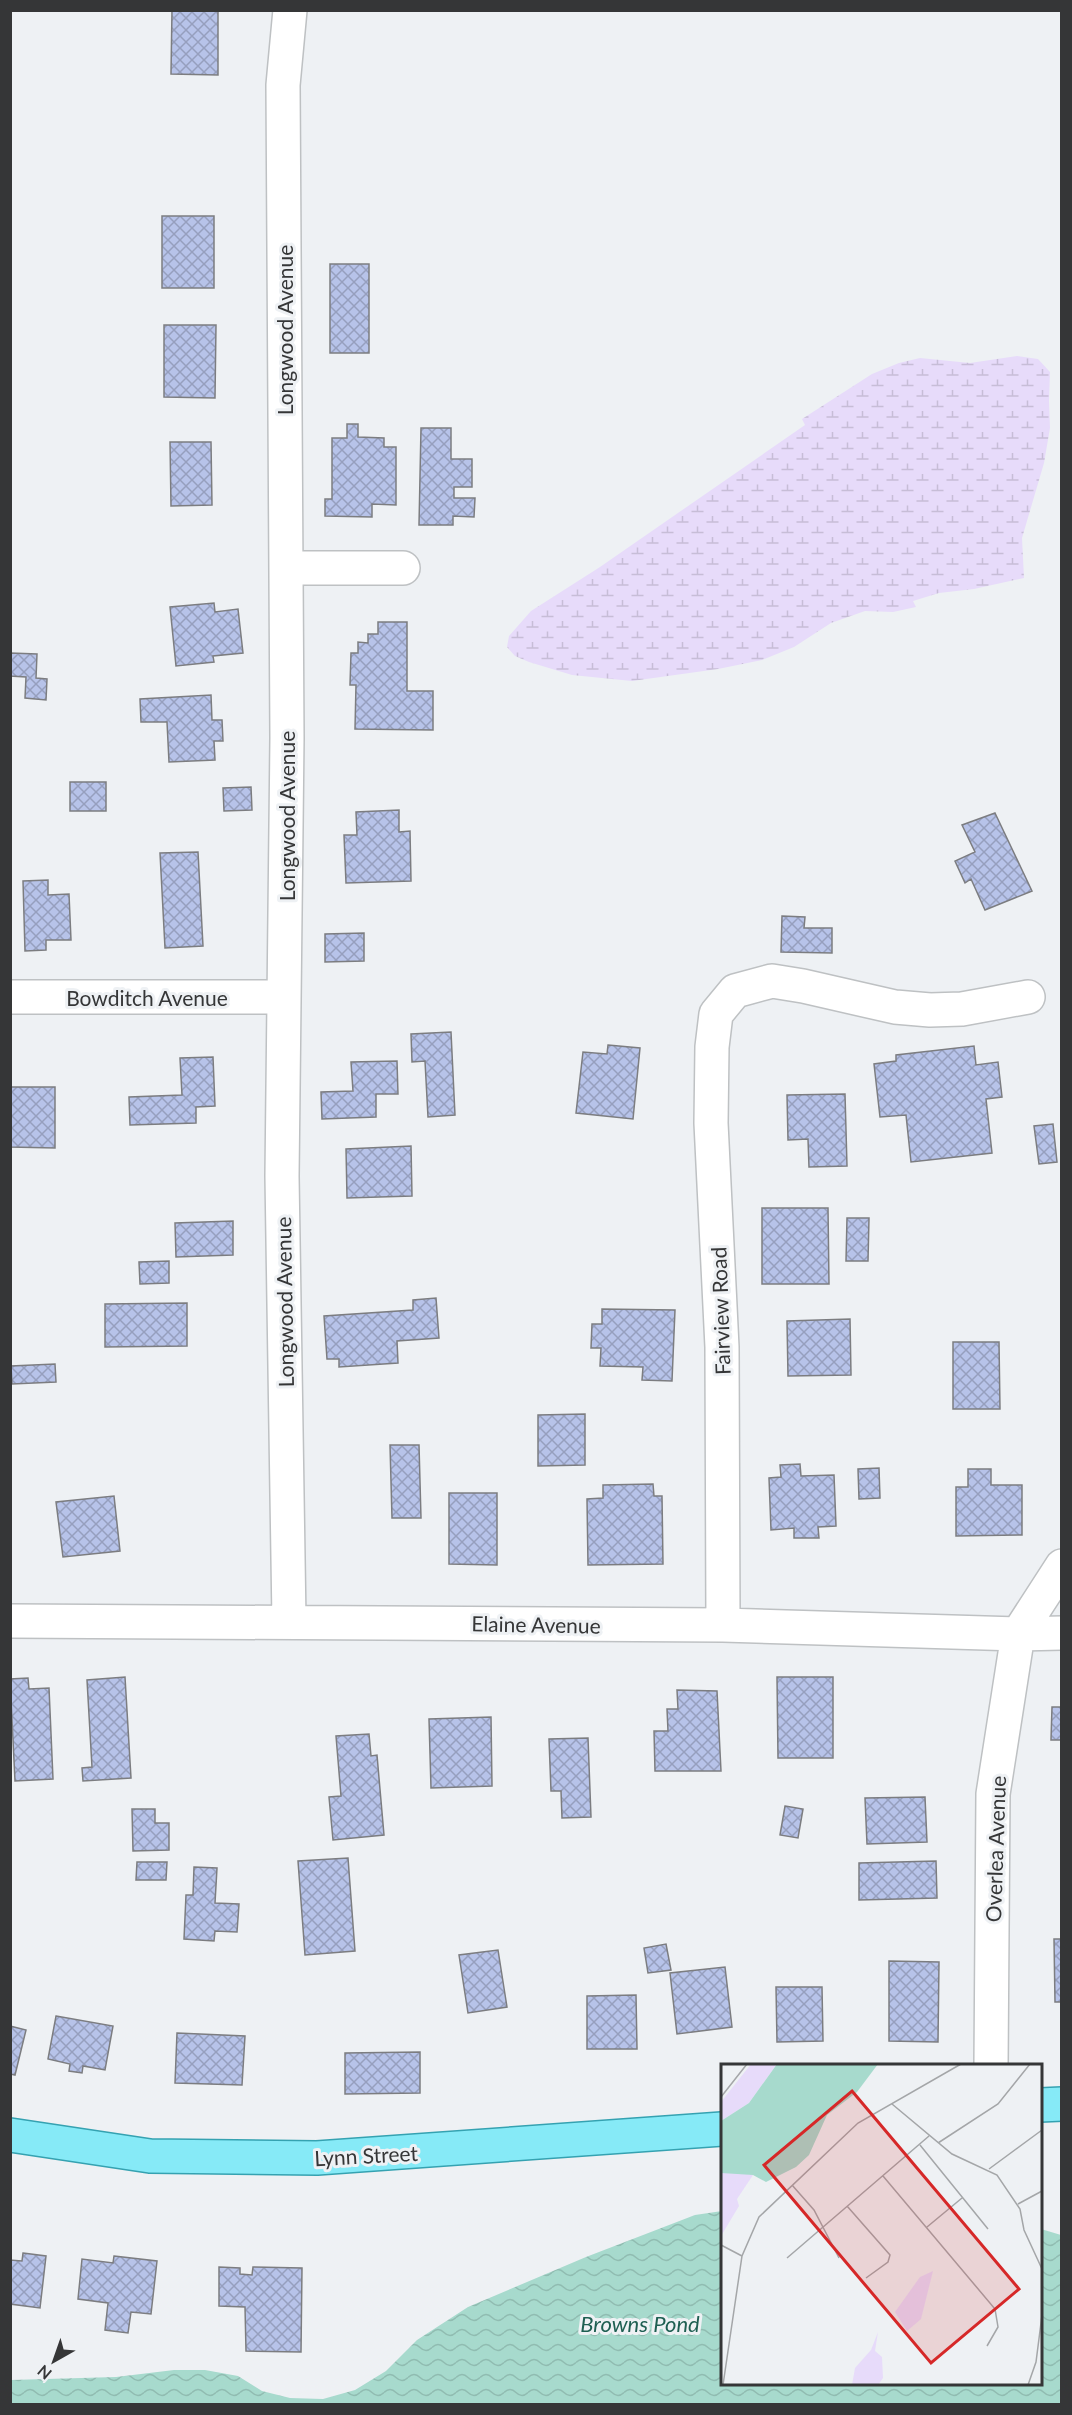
<svg xmlns="http://www.w3.org/2000/svg" width="1072" height="2415" viewBox="0 0 1072 2415" font-family="Lato,sans-serif">
	<style>
		.wetland { fill: url(#wetland-marsh) }
		.water { fill: url(#water-waves) }
		.building { fill: url(#building-cross-hatch); stroke: #7c7d80; stroke-width: 1.5 }
		.lines { fill: none; stroke-linecap: round; stroke-linejoin: round }
		.minor-casing { stroke: #bec1c3; stroke-width: 36 }
		.major-casing { stroke: #35a2b1; stroke-width: 36 }
		.minor { stroke: #fff; stroke-width: 33 }
		.major { stroke: #86eaf7; stroke-width: 33 }
		.labels { text-anchor: middle; dominant-baseline: central; stroke-width: 6; stroke-linejoin: round; paint-order: stroke }
		.street-label { font-size: 21px; fill: #353637; stroke: #eef1f4 }
		.water-label { font-size: 22px; font-style: italic; fill: #1e5f52; stroke: #eef1f4 }
		.inset-road { fill: none; stroke: #a4a6a8; stroke-width: 1.5 }
		.view { fill: #d62828; fill-opacity: 0.15; stroke: #d62828; stroke-width: 3 }
		.inset-edge { fill: none; stroke: #353637; stroke-width: 3 }
	</style>
	<defs>
		<pattern id="wetland-marsh" width="20" height="14" patternUnits="userSpaceOnUse" patternTransform="scale(1.5)"><rect width="20" height="14" fill="#e7dbfa"/><path d="M1 5h8M5 5V1M11 12h8M15 12V8" fill="none" stroke="#c7bdd7"/></pattern>
		<pattern id="water-waves" width="16" height="10" patternUnits="userSpaceOnUse" patternTransform="scale(1.5)"><rect width="16" height="10" fill="#a7dacd"/><path d="M0 5q4-4 8 0t8 0" fill="none" stroke="#90bcb1"/></pattern>
		<pattern id="building-cross-hatch" width="8" height="8" patternUnits="userSpaceOnUse" patternTransform="scale(1.5)"><rect width="8" height="8" fill="#b7c3e9"/><path d="M0 0l8 8M0 8l8-8" fill="none" stroke="#969fbe"/></pattern>
	</defs>
	<rect width="100%" height="100%" fill="#eef1f4"/>
	<path class="wetland" d="M1017,356L1038,359L1050,372L1049,401L1050,428L1044,463L1022,538L1024,578L974,589L939,593L913,601L916,607L893,612L865,611L831,623L794,647L762,660L718,669L632,681L572,675L529,662L515,656L507,647L509,636L531,611L600,567L805,425L802,419L872,374L899,363L920,358L970,363Z"/>
	<path class="water" d="M722,2211V2384H1040L1041,2229L1061,2235V2404H11V2380L116,2377L174,2370H205L238,2376L262,2391L290,2398L323,2399L355,2390L386,2371L417,2340L468,2307L586,2257L695,2215Z"/>
	<path class="building" d="M172,10H218V75L171,74Z
		M162,216H214V288H162Z
		M330,264H369V353H330Z
		M164,325H216L215,398L164,397Z
		M347,424H358V437L384,438V447H396V505L372,504V517L325,516V499H332V438H347Z
		M421,428H451V459H472V487H454V498H475L474,517L453,516V525H419Z
		M170,442H211L212,505L171,506Z
		M214,603L215,612L238,609L243,653L213,656L214,662L176,666L170,607Z
		M378,622H407V691H433V730L355,729L356,685H350L351,653H358V642L368,643V634H378Z
		M10,653L37,654L36,678L47,679L46,700L25,698L26,677L10,676Z
		M211,695L212,720H222L223,741H214L215,760L169,762L167,722H141L140,699Z
		M70,782H106V811H70Z
		M251,787L252,810L224,811L223,788Z
		M399,810V832L410,831L411,881L346,883L344,835H357L356,812Z
		M995,813L1032,891L985,910L971,879L965,883L955,861L975,852L962,825Z
		M198,852L203,946L165,948L160,853Z
		M48,880V895L69,894L71,940H46V950L25,951L23,881Z
		M782,916L805,917L804,928H832V953L781,952Z
		M364,933V961L325,962V934Z
		M451,1032L455,1115L428,1117L425,1061L412,1062L411,1034Z
		M608,1045L640,1048L633,1119L576,1113L583,1052L607,1054Z
		M974,1046L976,1065L998,1062L1002,1097L986,1099L992,1153L911,1162L906,1115L880,1117L874,1064L896,1061V1055Z
		M213,1057L215,1106L196,1107V1123L130,1125L129,1097L182,1095L180,1058Z
		M397,1061L398,1094H376V1117L322,1119L321,1092L353,1091L351,1062Z
		M10,1087H55V1148L10,1147Z
		M845,1094L847,1166L809,1167L808,1139L788,1140L787,1095Z
		M1053,1124L1057,1162L1039,1164L1034,1126Z
		M411,1146L412,1196L347,1198L346,1149Z
		M762,1208H828L829,1284H762Z
		M847,1218H869L868,1261H846Z
		M233,1221V1255L176,1257L175,1223Z
		M169,1261V1283L140,1284L139,1262Z
		M436,1298L439,1338L397,1341L398,1363L339,1367V1359H327L324,1316L413,1310V1300Z
		M187,1303V1346L105,1347V1304Z
		M602,1309L675,1310L672,1381L642,1380L643,1367L600,1366L601,1348H591L592,1324H602Z
		M850,1319L851,1375L788,1376L787,1321Z
		M953,1342H999L1000,1409H953Z
		M55,1364L56,1382L12,1384L11,1366Z
		M585,1414V1465L538,1466V1415Z
		M390,1445H419L421,1518H392Z
		M800,1464L801,1476L834,1475L836,1526L818,1527L819,1538H794V1528L771,1530L769,1478L781,1477L780,1465Z
		M879,1468L880,1498L859,1499L858,1469Z
		M968,1469H991V1485H1022V1535L956,1536V1487H968Z
		M653,1484L654,1496H662L663,1564L588,1565L587,1499L603,1498V1485Z
		M449,1493H497V1565L449,1564Z
		M114,1496L120,1551L63,1557L56,1502Z
		M125,1677L131,1778L83,1781L82,1768L92,1767L87,1680Z
		M777,1677H833V1758H778Z
		M28,1678L29,1689L49,1688L53,1779L15,1781L10,1679Z
		M677,1690L717,1691L721,1771H655L654,1731H668L667,1709H678Z
		M1052,1707H1062V1740H1051Z
		M491,1717L492,1786L431,1788L429,1719Z
		M369,1734L371,1756L377,1755L384,1835L333,1840L329,1797L341,1796L336,1736Z
		M588,1738L591,1817L562,1818L561,1791H551L549,1739Z
		M925,1797L927,1842L867,1844L865,1798Z
		M785,1806L803,1809L798,1838L780,1835Z
		M132,1809H155V1823H169V1850L133,1851Z
		M348,1858L355,1951L305,1955L298,1861Z
		M936,1861L937,1898L859,1900V1863Z
		M137,1862H167L166,1880H136Z
		M194,1867L217,1868L215,1903L239,1904L237,1932L215,1931L214,1941L184,1939L186,1895H193Z
		M1054,1939H1062V2002H1055Z
		M666,1944L671,1970L648,1973L644,1948Z
		M498,1950L507,2007L468,2013L459,1955Z
		M889,1961L939,1962L938,2042L889,2041Z
		M725,1967L732,2027L677,2034L670,1973Z
		M776,1987H822L823,2041L777,2042Z
		M636,1995L637,2049H587V1996Z
		M56,2016L113,2026L105,2070L83,2066L82,2073L69,2071L70,2064L48,2059Z
		M10,2026L26,2030L15,2075L10,2074Z
		M177,2033L245,2036L242,2085L175,2083Z
		M420,2052V2093L345,2094V2053Z
		M23,2253L46,2256L40,2308L10,2304V2260L22,2261Z
		M114,2256L157,2261L151,2314L131,2312L128,2333L105,2330L108,2303L78,2299L82,2259L113,2263Z
		M219,2267L240,2268V2274L252,2275L253,2267L302,2268L301,2352L246,2351L245,2307L219,2306Z"/>
	<g class="lines">
		<defs>
			<path id="minor" d="M286,568H403
				M10,997H284
				M10,1621L723,1625L1018,1634L1062,1633
				M289,1621L282,1176L287,738L283,85L290,10
				M723,1625L722,1347L711,1123L712,1047L716,1014L735,991L772,981L803,986L895,1007L930,1010L962,1009L1028,997
				M991,2066L993,1794L1018,1634L1062,1566"/>
			<path id="major" d="M1040,2105L1062,2104
				M10,2135L150,2156L317,2158L722,2129"/>
		</defs>
		<use href="#minor" class="minor-casing"/>
		<use href="#major" class="major-casing"/>
		<use href="#minor" class="minor"/>
		<use href="#major" class="major"/>
	</g>
	<g class="labels">
		<g class="street-label">
			<text transform="translate(284 330) rotate(-90)">Longwood Avenue</text>
			<text transform="translate(286 816) rotate(-90)">Longwood Avenue</text>
			<text x="147" y="997">Bowditch Avenue</text>
			<text transform="translate(284 1302) rotate(-91)">Longwood Avenue</text>
			<text transform="translate(720 1311) rotate(-92)">Fairview Road</text>
			<text transform="translate(536 1624) rotate(1)">Elaine Avenue</text>
			<text transform="translate(995 1849) rotate(-88)">Overlea Avenue</text>
			<text transform="translate(366 2155) rotate(-3)">Lynn Street</text>
		</g>
		<g class="water-label">
			<text x="640" y="2323">Browns Pond</text>
		</g>
	</g>
	<g transform="translate(721 2064)">
		<rect width="321" height="321" fill="#eef1f4"/>
		<path d="M212,207L200,255L186,267L174,248L199,213ZM157,268L154,287L161,293L162,314L157,321H131L134,304L150,286Z" fill="#e7dbfa"/>
		<path d="M30,0H56L28,39L0,57V38ZM10,107L32,111L16,135L18,142L0,172V109Z" fill="#e7dbfa"/>
		<path d="M56,0H157L136,28L106,51L88,91L75,103L45,118L32,111L0,109V57L28,39Z" fill="#a7dacd"/>
		<path class="inset-road" d="M0,33L26,0M171,40L231,90L276,111L299,145L303,166L321,205M217,79L277,40L309,0M199,81L267,165M268,105L321,66M162,112L274,245L277,263L266,282M71,121L93,146L118,194M297,140L321,127M126,142L169,191L167,198L145,214M206,163L241,134M0,181L21,192M66,194L208,72M2,321L21,192L38,153L137,59L240,0M307,321L315,298L321,251"/>
		<path class="view" d="M131,27L298,225L210,299L43,101Z"/>
		<rect width="321" height="321" class="inset-edge"/>
	</g>
	<rect width="1072" height="2415" fill="none" stroke="#353637" stroke-width="24"/>
	<g transform="translate(54 2361) rotate(220)" stroke="#eef1f4" stroke-width="4.5" paint-order="stroke">
	<path d="M0-4.5L10 22L0 15L-10 22Z" fill="#353637"/>
	<text y="-9" font-size="16" font-weight="bold" text-anchor="middle" fill="#353637">N</text>
	</g>
</svg>
